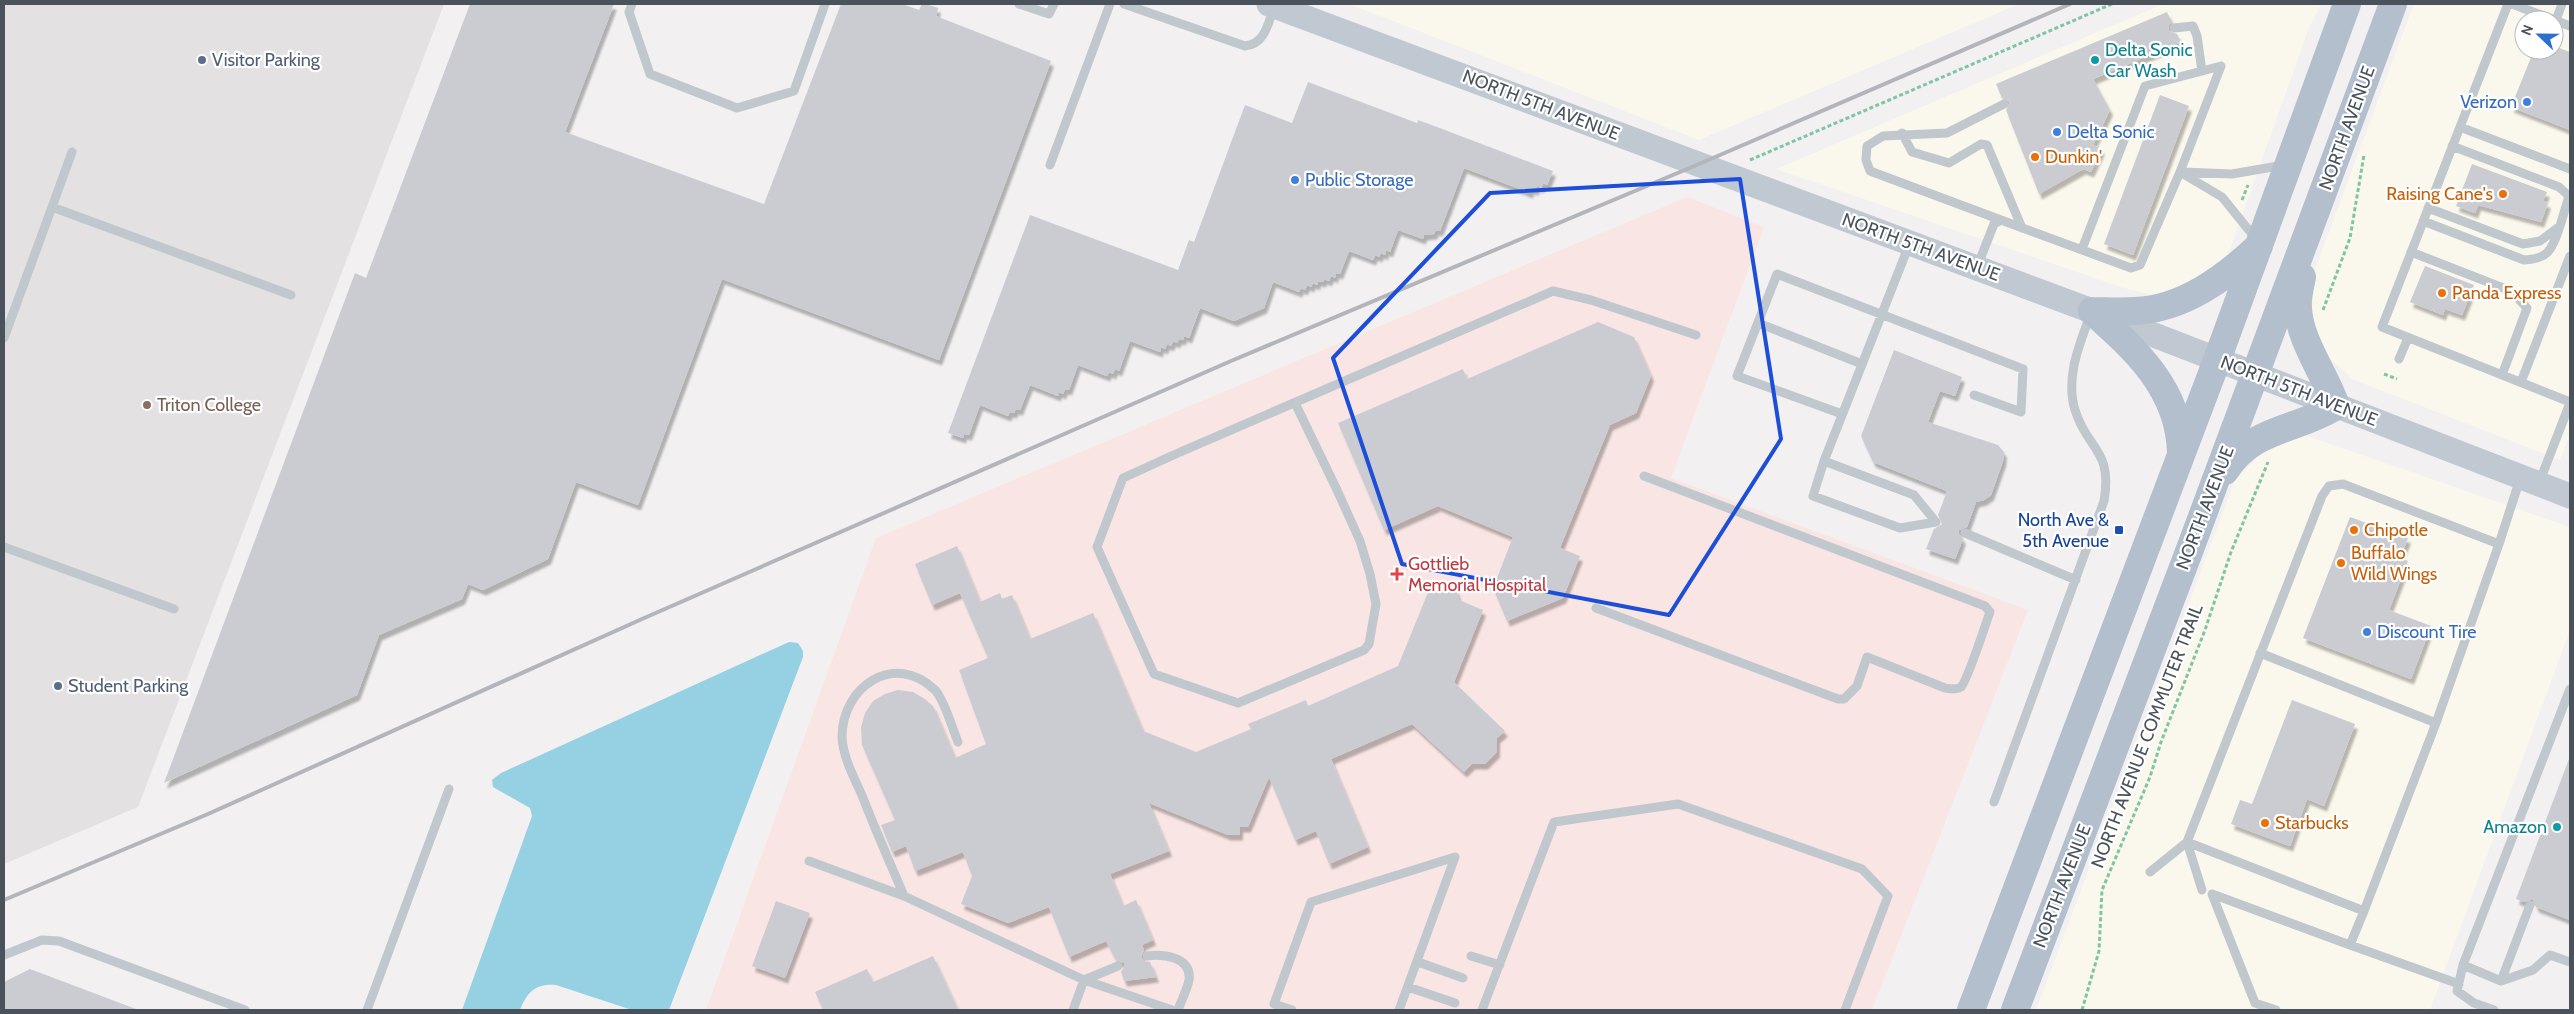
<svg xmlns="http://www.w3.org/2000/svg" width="2574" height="1014" viewBox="0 0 2574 1014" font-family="Cabin,sans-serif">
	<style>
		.commercial { fill: #faf7ec; fill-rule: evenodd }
		.education { fill: #e3e1e1 }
		.medical { fill: #f9e6e4 }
		.water { fill: #96d0e3 }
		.building { fill: #cbccd2; filter: url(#shadow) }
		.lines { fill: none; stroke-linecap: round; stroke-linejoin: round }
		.path { stroke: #7fc5a5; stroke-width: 3; stroke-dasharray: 4 2.5; stroke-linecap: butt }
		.lane { stroke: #c0c7cd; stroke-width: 9 }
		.secondary { stroke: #c0c8d2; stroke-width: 25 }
		.primary { stroke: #b3bfcc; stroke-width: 28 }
		.rail { stroke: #b3b5ba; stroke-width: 4 }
		.marked { fill: none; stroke: #1d4ed8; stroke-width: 4; stroke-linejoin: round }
		.service-dot { fill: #5c6f8a; stroke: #fff; stroke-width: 2 }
		.culture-dot { fill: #0f9aa8; stroke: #fff; stroke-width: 2 }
		.shop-dot { fill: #3f7fe0; stroke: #fff; stroke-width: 2 }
		.food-dot { fill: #e8710a; stroke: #fff; stroke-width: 2 }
		.education-dot { fill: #8d6e63; stroke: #fff; stroke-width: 2 }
		.transit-dot { fill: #1a4fb4; stroke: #fff; stroke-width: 2 }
		.health-dot { fill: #e0444e; stroke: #fff; stroke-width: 2 }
		.labels { text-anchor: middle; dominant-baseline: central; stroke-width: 4.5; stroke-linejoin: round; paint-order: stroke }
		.culture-label { font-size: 18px; fill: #0d838f; stroke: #fff; text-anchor: start }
		.service-label { font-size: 18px; fill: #4e5e75; stroke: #fff; text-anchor: start }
		.shop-label { font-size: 18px; fill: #366cbe; stroke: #fff; text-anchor: start }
		.street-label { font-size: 18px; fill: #4a535c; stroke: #fff }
		.food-label { font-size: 18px; fill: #c56008; stroke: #fff; text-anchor: start }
		.education-label { font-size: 18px; fill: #785e54; stroke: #fff; text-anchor: start }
		.transit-label { font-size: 18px; fill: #164399; stroke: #fff; text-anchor: end }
		.health-label { font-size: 18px; fill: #be3a42; stroke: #fff; text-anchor: start }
	</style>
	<defs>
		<filter id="shadow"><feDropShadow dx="3" dy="5.5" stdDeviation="1" flood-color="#0004"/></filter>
	</defs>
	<rect width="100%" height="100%" fill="#f2f0f0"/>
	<path class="commercial" d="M1349,4H2019L1699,140Z
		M2163,4H2321L2309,28L2228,255L2212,273L2157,296L2124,288L1776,169Z
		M2414,4H2570V435L2560,460L2352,379L2318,347L2307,311L2314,272ZM2524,20H2554V50H2524Z
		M2299,433L2570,527V630L2430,1010H2036L2235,480L2263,452Z"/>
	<path class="education" d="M4,4H444L138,807L4,864Z"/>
	<path class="medical" d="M1687,197L1764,227L1671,478L2028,610L1872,1010H706L876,538Z"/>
	<path class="water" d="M789,642L798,643L803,651V657L669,1010H632L556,985C536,983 527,992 520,1010H462L532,816L530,808L493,787L492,780L501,773Z"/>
	<path class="building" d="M470,4H614L565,132L764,204L841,4H902L919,10L922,4H926L938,8L936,16L1051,61L939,360L722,279L638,505L576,482L548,559L483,590L468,584L462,599L379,635L357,695L164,783L355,273L366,278Z
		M2167,12L2172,22L2168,26L2169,31L2177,34L2181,42L2093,79L2110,110L2093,145L2102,149L2091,172L2083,169L2039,194L2006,110L2010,102L2002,98L1996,84Z
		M2554,46L2570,52V130L2511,107L2534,50H2554Z
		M1308,82L1417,123L1418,120L1437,127L1553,171L1547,185L1543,183L1541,188L1537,186L1536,190L1531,189L1530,193L1464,168L1440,231L1436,230L1434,234L1424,235L1423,239L1398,230L1390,252L1386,250L1385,255L1381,253L1379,257L1375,255L1373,260L1349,251L1340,274L1336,273L1335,278L1331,276L1329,281L1324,279L1323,282L1318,281L1317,285L1313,283L1311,287L1307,285L1305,290L1301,288L1299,292L1273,282L1264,308L1234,321L1200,308L1189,338L1184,336L1183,340L1179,339L1177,343L1173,341L1171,346L1167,344L1165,349L1161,347L1160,352L1130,341L1119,371L1115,369L1113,374L1109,372L1107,376L1078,365L1069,390L1065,389L1063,394L1059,392L1058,396L1030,385L1020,410L1016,409L1014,413L1010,412L1008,416L980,405L969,435L964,434L963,438L948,433L1030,215L1178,270L1189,240L1194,242L1245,105L1292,123Z
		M2160,95L2189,106L2133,255L2104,244Z
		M2472,164L2547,192L2543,201L2548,203L2541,222L2478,205L2475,213L2456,206Z
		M2425,266L2474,285L2462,315L2445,309L2443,315L2410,302Z
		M1598,322L1634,337L1651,376L1636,413L1610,425L1560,548L1580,556L1563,598L1507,621L1493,588L1513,537L1438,506L1384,530L1338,423L1463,369L1467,379Z
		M1894,350L1962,377L1955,396L1940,391L1928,422L1998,445L2004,452L2003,461L1991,495L1984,500L1976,502L1967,527L1959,530V534L1963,539L1955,559L1926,549L1934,529L1942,524L1938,515L1947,491L1873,462L1861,436Z
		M2350,517L2408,538L2400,558L2408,561L2389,610L2431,626L2411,679L2303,638Z
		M957,546L980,602L1000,593L1002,599L1012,595L1030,639L1093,613L1143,731L1196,752L1251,729L1248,724L1306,700L1308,706L1398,666L1433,580L1456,589L1459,600L1483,610L1454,682L1505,731L1497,738V752L1485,764H1472L1464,772L1412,724L1331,759L1368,847L1329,864L1316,831L1295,840L1269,777L1248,827H1240V835H1228L1149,803L1169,851L1110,874L1123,906L1136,900L1153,940L1142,945L1144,950L1141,957L1144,961L1150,962L1156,977L1124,981L1121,972L1124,967V963L1116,960L1106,941L1069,957L1049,907L1008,923L961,904L972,876L963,852L915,871L906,846L892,852L881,825L895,820L862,745L861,727L865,713L873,701L885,694L898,690L913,692L925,699L933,706L955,758L986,744L959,670L988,658L960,593L932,605L915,564Z
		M2292,700L2355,724L2324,806L2307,799L2290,846L2231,824L2240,800L2252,804Z
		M2569,759H2570V920L2536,907L2533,899L2524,902L2516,899Z
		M776,901L810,913L785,978L752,966Z
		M933,956L958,1010H823L815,992L867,969L873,982Z
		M30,969L136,1009V1010H4V982Z"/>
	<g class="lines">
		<path class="path" d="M1750,160L2112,4
			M2242,200L2248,185
			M2323,310L2350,238L2364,155
			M2384,374L2397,379
			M2082,1010L2099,951L2102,890L2150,777L2161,742L2205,630L2231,552L2268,462"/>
		<path class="lane" d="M632,4L629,12L650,74L737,108L794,91L825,4
			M1019,4L1049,14L1054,4
			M1124,4L1245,46C1265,44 1268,24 1274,7
			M2508,4L2382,327L2570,402
			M2512,4L2570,26
			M2556,20L2562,4
			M2174,28L2193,26L2197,36L2202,71
			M2460,127L2570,169
			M1902,133L1912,152L1949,163L1981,144L1987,145L2022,228
			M1050,165L1110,4
			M2180,172L2222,197L2256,239
			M2183,172L2232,174L2284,165
			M52,207L72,152
			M2428,208L2523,244L2540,241L2560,226L2569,196L2559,187L2452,146
			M2001,220L1870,171L1866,160L1867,146L1883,136L1947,133L2004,104
			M2423,221L2524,260C2550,259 2552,248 2560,226
			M1909,245L1824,461L1914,495L1936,522
			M2411,252L2511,291L2527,308L2502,375
			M1977,267L1994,224L2001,220L2131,268L2140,265L2180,172L2221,66L2145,86L2082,249
			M1758,323L1862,364
			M4,338L52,207L291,295
			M2399,359L2408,338
			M2521,382L2570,256
			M1295,403L1337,490L1360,541L1370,574L1376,604L1369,644L1364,650L1238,703L1154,674L1097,547L1123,478L1178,453L1553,291L1591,300L1696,335
			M1842,414L1737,376L1777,274L2023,369L2021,412L1974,395
			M1824,461L1813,496L1900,528L1936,522
			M2539,483L2570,403
			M1965,533L2076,580
			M4,547L174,609
			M1596,608L1838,699H1844L1857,686L1867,657L1945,688C1951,689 1956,690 1961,687C1968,680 1985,625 1990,612L1985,606L1644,476
			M2260,653L2436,723L2499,544
			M1994,802L2104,501C2113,449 2087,450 2075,410C2065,377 2080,343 2091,313
			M2187,842L2364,911L2436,723
			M2187,842L2202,890
			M809,861L904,896L1084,980L1172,1010
			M2150,872L2187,842L2322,496L2329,486L2343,484L2499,544L2520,479
			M2212,894L2350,945L2364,911
			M2212,894L2255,1003L2276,1010
			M904,896C890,863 876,831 863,798C855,779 843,758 842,737C842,686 895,651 935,690C944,699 953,730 958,742
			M2350,945L2459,984
			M4,955L42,940L59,941L245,1010
			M1147,956C1162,954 1192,956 1189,980C1187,990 1181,1001 1178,1010
			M1471,956L1500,965
			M1418,962L1463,978
			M2463,965L2501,981L2533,970L2550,955L2570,962
			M2501,981L2530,905
			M1408,987L1455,1003
			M367,1010L449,789
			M1073,1010L1084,980L1118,966
			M1292,1010L1274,1004L1311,902L1455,857L1399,1010
			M1482,1010L1554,822L1678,804L1862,869L1888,896L1845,1010
			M2494,1010L2474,1003L2457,991L2463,965L2570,689"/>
		<path class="secondary" d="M1269,4L2092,311L2570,496"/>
		<path class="primary" d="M2092,311C2106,311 2120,312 2135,311C2183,309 2225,278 2259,246
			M2092,311C2136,350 2179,389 2181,452
			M2225,471C2252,427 2297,431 2336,406C2326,376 2299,340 2298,308C2297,298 2300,287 2302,277
			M1971,1010L2217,360L2347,4
			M2015,1010L2190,549L2393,4"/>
		<path class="rail" d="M4,900L208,814L642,619L1231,361L1699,164L2070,4"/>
	</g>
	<path class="marked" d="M1740,179L1781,439L1669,615L1402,564L1333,358L1490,193Z"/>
	<g class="service-dot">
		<circle cx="202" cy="60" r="5"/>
		<circle cx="58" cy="686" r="5"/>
	</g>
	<g class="culture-dot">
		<circle cx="2095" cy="60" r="5"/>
		<circle cx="2557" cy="827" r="5"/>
	</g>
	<g class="shop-dot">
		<circle cx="2527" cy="102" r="5"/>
		<circle cx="2057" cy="132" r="5"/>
		<circle cx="1295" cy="180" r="5"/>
		<circle cx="2367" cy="632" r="5"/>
	</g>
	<g class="food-dot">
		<circle cx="2035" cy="157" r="5"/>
		<circle cx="2503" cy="194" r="5"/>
		<circle cx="2442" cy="293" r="5"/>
		<circle cx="2354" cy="530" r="5"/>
		<circle cx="2341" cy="563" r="5"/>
		<circle cx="2265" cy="823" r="5"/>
	</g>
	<circle class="education-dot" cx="147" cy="405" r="5"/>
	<rect class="transit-dot" x="2114" y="525" width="10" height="10" rx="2.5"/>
	<path class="health-dot" d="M1394.5 566.5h5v5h5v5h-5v5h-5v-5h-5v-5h5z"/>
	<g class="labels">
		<g class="culture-label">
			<text x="2105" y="50">Delta Sonic<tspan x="2105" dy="21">Car Wash</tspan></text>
			<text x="2547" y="827" text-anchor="end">Amazon</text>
		</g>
		<g class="service-label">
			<text x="212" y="60">Visitor Parking</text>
			<text x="68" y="686">Student Parking</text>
		</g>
		<g class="shop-label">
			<text x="2517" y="102" text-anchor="end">Verizon</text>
			<text x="2067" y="132">Delta Sonic</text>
			<text x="1305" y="180">Public Storage</text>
			<text x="2377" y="632">Discount Tire</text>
		</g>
		<g class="street-label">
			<text transform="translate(1541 105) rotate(21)">NORTH 5TH AVENUE</text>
			<text transform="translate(2347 128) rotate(-70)">NORTH AVENUE</text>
			<text transform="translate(1921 247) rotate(20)">NORTH 5TH AVENUE</text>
			<text transform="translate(2299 391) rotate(21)">NORTH 5TH AVENUE</text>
			<text transform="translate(2205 508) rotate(-69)">NORTH AVENUE</text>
			<text transform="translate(2147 736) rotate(-69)">NORTH AVENUE COMMUTER TRAIL</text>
			<text transform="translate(2062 886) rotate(-69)">NORTH AVENUE</text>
		</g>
		<g class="food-label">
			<text x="2045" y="157">Dunkin'</text>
			<text x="2493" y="194" text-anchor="end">Raising Cane's</text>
			<text x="2452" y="293">Panda Express</text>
			<text x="2364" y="530">Chipotle</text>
			<text x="2351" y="553">Buffalo<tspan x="2351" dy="21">Wild Wings</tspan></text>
			<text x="2275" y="823">Starbucks</text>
		</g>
		<g class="education-label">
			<text x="157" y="405">Triton College</text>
		</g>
		<g class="transit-label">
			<text x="2109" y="520">North Ave &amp;<tspan x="2109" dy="21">5th Avenue</tspan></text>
		</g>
		<g class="health-label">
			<text x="1408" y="564">Gottlieb<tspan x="1408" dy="21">Memorial Hospital</tspan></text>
		</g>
	</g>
	<rect width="2574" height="1014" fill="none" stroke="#4a535c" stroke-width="10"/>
	<g transform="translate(2539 35) rotate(292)"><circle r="24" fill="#ffffff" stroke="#b7babe"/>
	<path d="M0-4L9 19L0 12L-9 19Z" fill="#2d6fd0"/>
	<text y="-8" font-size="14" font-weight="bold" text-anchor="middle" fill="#4a535c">N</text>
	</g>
</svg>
